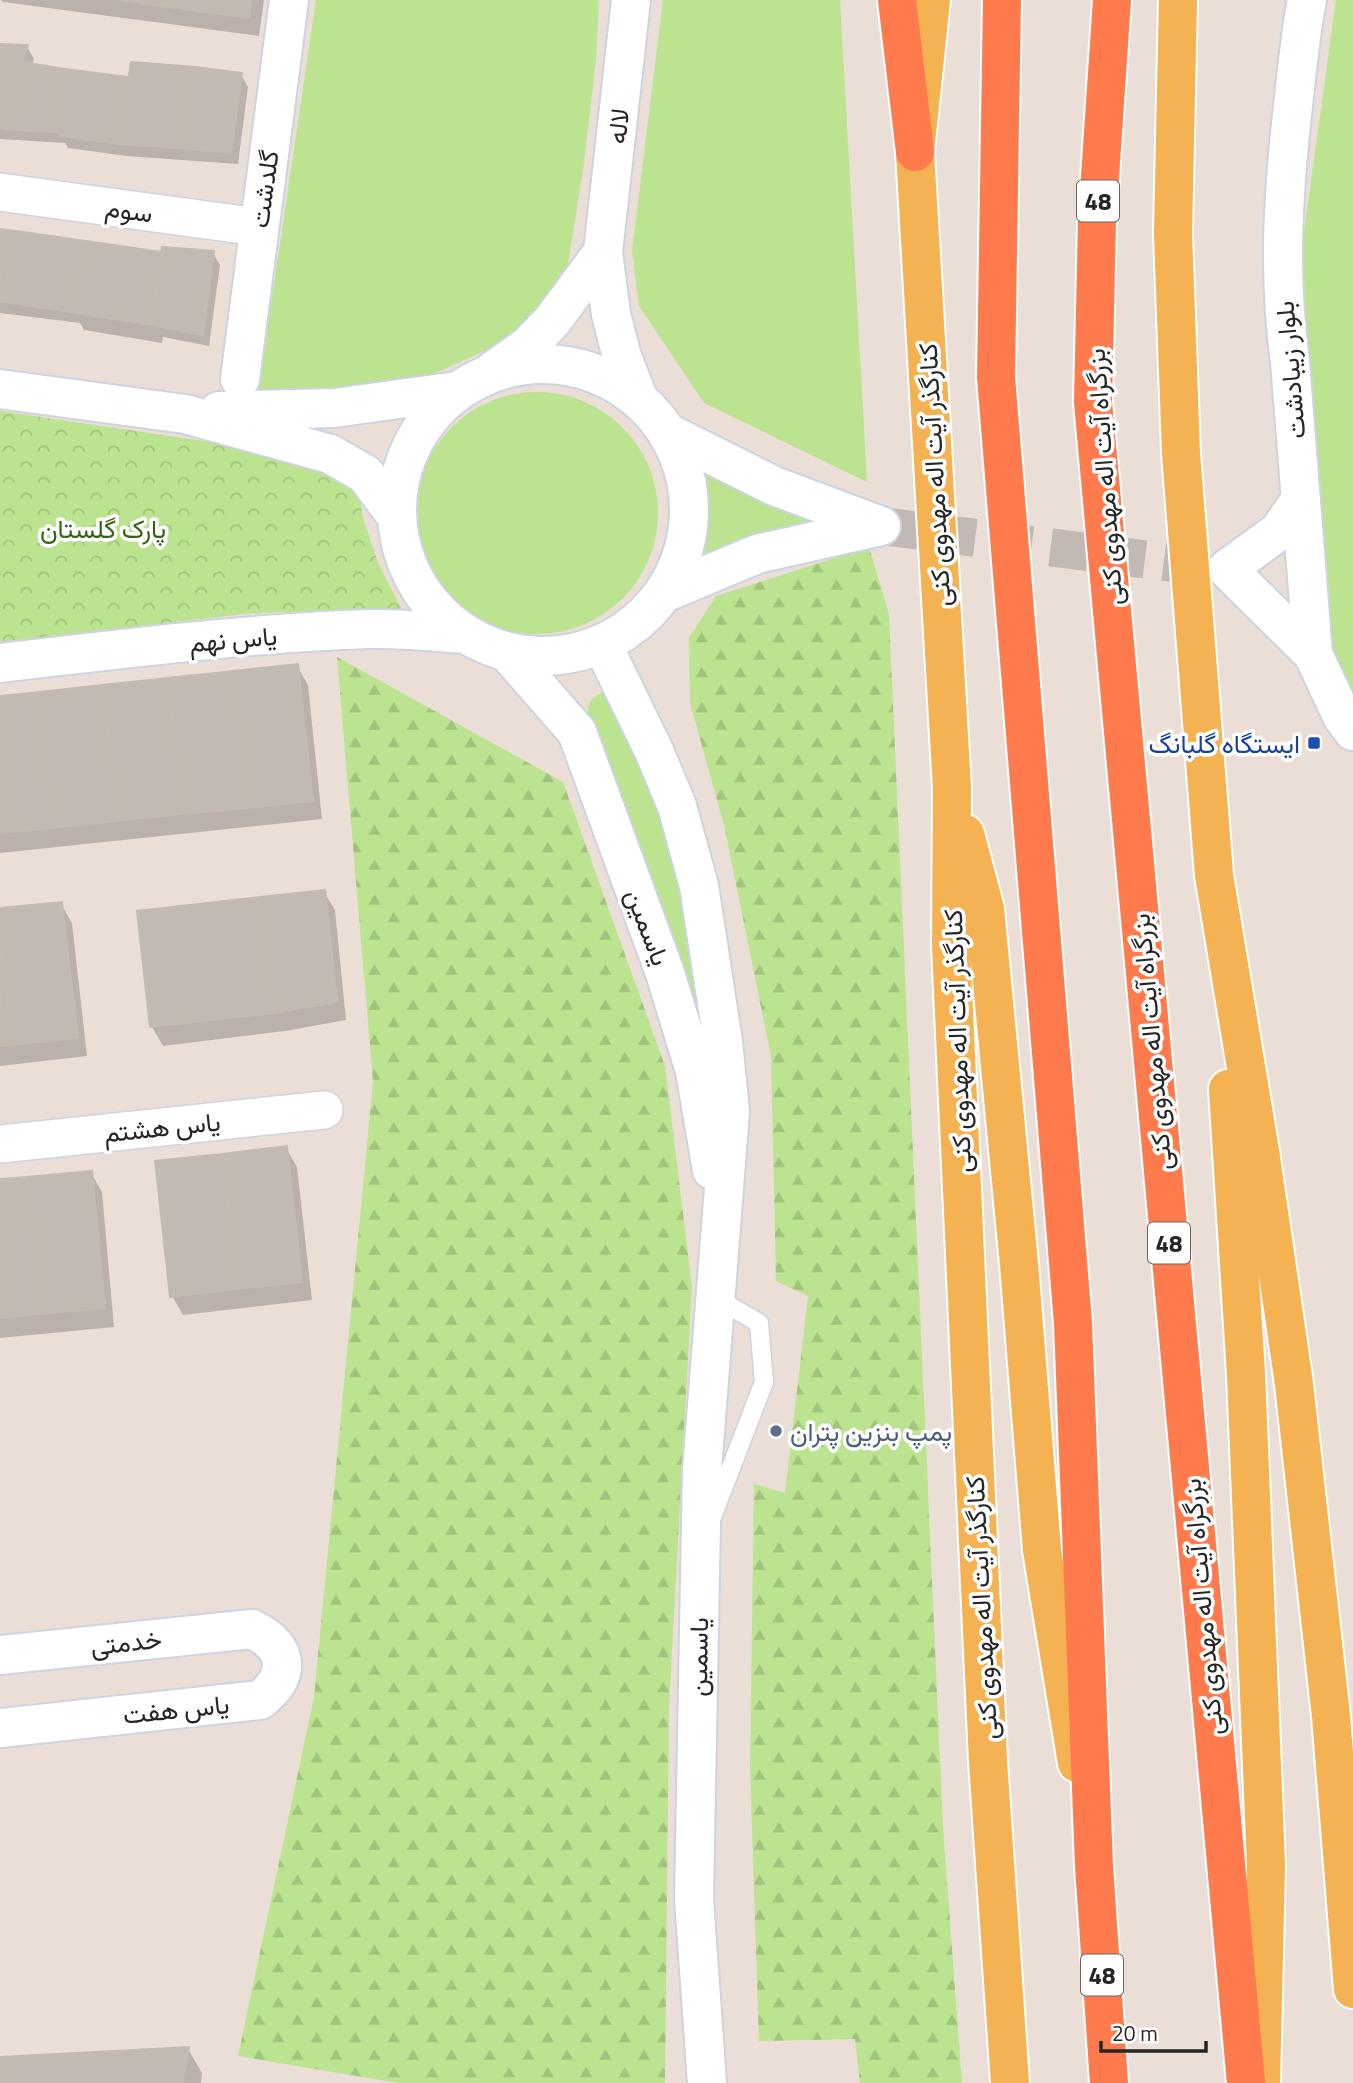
<svg xmlns="http://www.w3.org/2000/svg" width="1353" height="2083" viewBox="0 0 1353 2083" font-family="'Titillium Web',Vazirmatn,sans-serif">
	<style>
		.grass { fill: #bbe390 }
		.forest { fill: url(#forest-firs) }
		.park { fill: url(#park-crowns) }
		.shadow { fill: #0003 }
		.building { fill: #c1bab3; stroke: #c5bab1; stroke-width: 2 }
		.lines { fill: none; stroke-linecap: round; stroke-linejoin: round }
		.secondary-tunnel { stroke: #c3b9b4; stroke-width: 38; stroke-dasharray: 38 19; stroke-linecap: butt }
		.lane-casing { stroke: #ccd4e1; stroke-width: 21 }
		.street-casing { stroke: #ccd4e1; stroke-width: 40 }
		.secondary-casing { stroke: #ccd4e1; stroke-width: 42 }
		.primary-casing { stroke: #fff; stroke-width: 42 }
		.highway-casing { stroke: #fff; stroke-width: 42 }
		.lane { stroke: #fff; stroke-width: 18 }
		.street { stroke: #fff; stroke-width: 37 }
		.secondary { stroke: #fff; stroke-width: 38 }
		.primary { stroke: #f4b252; stroke-width: 38 }
		.highway { stroke: #ff7b4d; stroke-width: 38 }
		.transit-dot { fill: #1a4fb4; stroke: #fff; stroke-width: 2.5 }
		.service-dot { fill: #5c6f8a; stroke: #fff; stroke-width: 2.5 }
		.labels { text-anchor: middle; dominant-baseline: central; stroke-width: 7; stroke-linejoin: round; paint-order: stroke }
		.shield { fill: #fff; stroke: #676767; stroke-width: 2 }
		.shield-label { font-size: 24px; font-weight: bold; fill: #262626 }
		.street-label { font-size: 26px; fill: #262626; stroke: #fff }
		.park-label { font-size: 26px; fill: #346316; stroke: #fff }
		.transit-label { font-size: 26px; fill: #164399; stroke: #fff; text-anchor: end }
		.service-label { font-size: 26px; fill: #4e5e75; stroke: #fff; text-anchor: start }
	</style>
	<defs>
		<pattern id="forest-firs" width="22" height="20" patternUnits="userSpaceOnUse" patternTransform="scale(1.75)"><rect width="22" height="20" fill="#bbe390"/><path d="M5 1l3.5 6h-7zM16 11l3.5 6h-7z" fill="#a1c37c"/></pattern>
		<pattern id="park-crowns" width="20" height="18" patternUnits="userSpaceOnUse" patternTransform="scale(1.75)"><rect width="20" height="18" fill="#bbe390"/><path d="M2 6a3 3 0 1 1 6 0M12 15a3 3 0 1 1 6 0" fill="none" stroke="#a1c37c"/></pattern>
	</defs>
	<rect width="100%" height="100%" fill="#eaded7"/>
	<path class="grass" d="M316,0H599L596,59L584,163L568,264L553,293L531,321L500,344L422,379L257,399Z
		M663,0H840L867,482L704,403L639,306L632,251Z
		M1336,0H1353V702L1332,655L1328,636L1299,268Z
		M416 513a121 121 0 1 1 242 0a121 121 0 1 1-242 0Z
		M694,462L845,527L690,571C703,531 700,503 694,462Z
		M606,691L674,825L717,1082L588,712C588,700 595,695 606,691Z"/>
	<path class="forest" d="M869,547L889,614L943,1828L962,2083H860L855,2039L759,2041L750,1767L754,1484L785,1493L808,1296L776,1281L771,1056L724,825L690,703L689,638L716,596Z
		M337,657L563,782L665,1066L692,1287L669,1705L665,2083H398L238,2056L314,1697L373,1082Z"/>
	<path class="park" d="M0,411L285,453L355,487L360,499L363,519L379,565L404,613L281,612L244,614L0,642Z"/>
	<path class="shadow" d="M1,0H264L259,36L3,2Z
		M0,46L27,47L34,59L32,65L130,79L241,74L248,87L238,164L126,156L68,148L65,143L0,139Z
		M0,230L163,254L213,253L220,265L209,346L163,337L162,343L84,330L80,323L0,313Z
		M297,666L308,685L322,819L0,853V697Z
		M324,892L335,910L346,1020L285,1031L163,1046L152,1027L138,913Z
		M61,904L72,923L87,1056L0,1066V910Z
		M286,1148L297,1167L312,1300L183,1315L172,1296Z
		M91,1173L102,1192L114,1327L0,1338V1182Z
		M188,2049L202,2073L201,2083H0V2059Z"/>
	<path class="building" d="M121,0H163L162,6Z
		M163,0H251L249,18L162,6Z
		M0,44L28,45L23,62L14,130L0,128Z
		M23,62L65,69L59,132L14,130Z
		M131,62L195,67L180,148L118,144Z
		M195,67L242,73L231,153L180,148Z
		M65,69L129,77L118,144L59,136Z
		M0,229L16,231L3,302H0Z
		M16,231L86,241L71,312L3,302Z
		M86,241L162,252L152,325L71,312Z
		M162,247L214,251L203,335L152,325Z
		M298,664L313,801L248,808L234,671Z
		M234,671L248,808L182,814L168,678Z
		M168,678L182,814L118,821L103,685Z
		M103,685L118,821L52,828L39,692Z
		M39,692L52,828L0,833V696Z
		M325,890L337,1002L274,1013L261,897Z
		M261,897L274,1013L150,1027L137,911Z
		M62,902L78,1038L12,1045L0,934V908Z
		M0,934L12,1045L0,1046Z
		M287,1146L302,1282L237,1289L222,1154Z
		M222,1154L237,1289L170,1297L155,1161Z
		M92,1171L105,1308L40,1314L27,1177Z
		M27,1177L40,1314L0,1318V1179Z
		M189,2047L183,2083H0V2057Z"/>
	<g class="lines">
		<path class="secondary-tunnel" d="M881,526L1221,569"/>
		<defs>
			<path id="lane" d="M712,1517L764,1382L759,1323L716,1298"/>
			<path id="street" d="M0,192L258,227
				M0,1144L324,1110"/>
			<path id="secondary" d="M631,0L603,252L611,314L622,357L638,398
				M1307,0C1300,35 1297,71 1293,106C1283,194 1278,274 1290,362L1313,654L1342,716L1353,731
				M397 510a146 146 0 1 1 292 0a146 146 0 1 1-292 0Z
				M494,370L528,346L552,321L603,252
				M240,379L289,0
				M0,389L185,414L330,454L365,474L395,514
				M219,411L334,408L457,391
				M668,433L774,486L881,526
				M1301,499L1279,531L1227,569L1313,654
				M664,593L757,554L881,526
				M602,644L654,751L677,806L699,886L723,1042L730,1111L702,1470L694,1899L707,2083
				M507,652L577,732L665,973L695,1071L712,1170
				M0,663C123,649 247,633 371,629C402,628 435,632 466,634
				M0,1655L252,1629C289,1647 292,1675 260,1700L0,1728"/>
			<path id="primary" d="M931,0L915,152L952,788L951,946L988,1761L1010,2083
				M1178,0L1173,233L1181,453L1214,875L1260,1151L1294,1384L1331,1716L1353,1989
				M965,834L985,909L1019,1264L1042,1550L1077,1763
				M1228,1089L1246,1374L1266,1866L1261,2083"/>
			<path id="highway" d="M897,0L915,152
				M1002,0L996,377L1073,1323L1094,1866L1109,2083
				M1112,0L1097,221L1093,402L1246,2083"/>
		</defs>
		<use href="#lane" class="lane-casing"/>
		<use href="#street" class="street-casing"/>
		<use href="#secondary" class="secondary-casing"/>
		<use href="#primary" class="primary-casing"/>
		<use href="#highway" class="highway-casing"/>
		<use href="#lane" class="lane"/>
		<use href="#street" class="street"/>
		<use href="#secondary" class="secondary"/>
		<use href="#primary" class="primary"/>
		<use href="#highway" class="highway"/>
	</g>
	<rect class="transit-dot" x="1307" y="736" width="14" height="14" rx="3.5"/>
	<circle class="service-dot" cx="776" cy="1431" r="7"/>
	<g class="labels">
		<g class="shield">
			<rect x="1077" y="180.5" width="42" height="41" rx="5"/>
			<rect x="1148" y="1222.5" width="42" height="41" rx="5"/>
			<rect x="1081" y="1954.5" width="42" height="41" rx="5"/>
		</g>
		<g class="shield-label">
			<text x="1098" y="201">48</text>
			<text x="1169" y="1243">48</text>
			<text x="1102" y="1975">48</text>
		</g>
		<g class="street-label">
			<text transform="translate(618 126) rotate(-84)">لاله</text>
			<text transform="translate(264 189) rotate(-82)">گلدشت</text>
			<text transform="translate(129 210) rotate(8)">سوم</text>
			<text transform="translate(1290 370) rotate(-95)">بلوار زیبادشت</text>
			<text transform="translate(934 475) rotate(-93)">کنارگذر آیت اله مهدوی کنی</text>
			<text transform="translate(1104 477) rotate(-94)">بزرگراه آیت اله مهدوی کنی</text>
			<text transform="translate(233 639) rotate(-5)">یاس نهم</text>
			<text transform="translate(648 927) rotate(69)">یاسمین</text>
			<text transform="translate(957 1041) rotate(-92)">کنارگذر آیت اله مهدوی کنی</text>
			<text transform="translate(1151 1042) rotate(-95)">بزرگراه آیت اله مهدوی کنی</text>
			<text transform="translate(162 1127) rotate(-6)">یاس هشتم</text>
			<text transform="translate(1202 1607) rotate(-95)">بزرگراه آیت اله مهدوی کنی</text>
			<text transform="translate(981 1608) rotate(-93)">کنارگذر آیت اله مهدوی کنی</text>
			<text transform="translate(126 1642) rotate(-6)">خدمتی</text>
			<text transform="translate(698 1657) rotate(-89)">یاسمین</text>
			<text transform="translate(176 1709) rotate(-6)">یاس هفت</text>
		</g>
		<g class="park-label">
			<text x="103" y="528">پارک گلستان</text>
		</g>
		<g class="transit-label">
			<text x="1300" y="743">ایستگاه گلبانگ</text>
		</g>
		<g class="service-label">
			<text x="790" y="1431">پمپ بنزین پتران</text>
		</g>
	</g>
	<path d="M1101 2041v10h105v-10" fill="none" stroke="#262626" stroke-width="3.5"/>
	<text x="1112" y="2041" font-size="21" fill="#262626" stroke="#ffffff" stroke-width="5" paint-order="stroke">20 m</text>
</svg>
